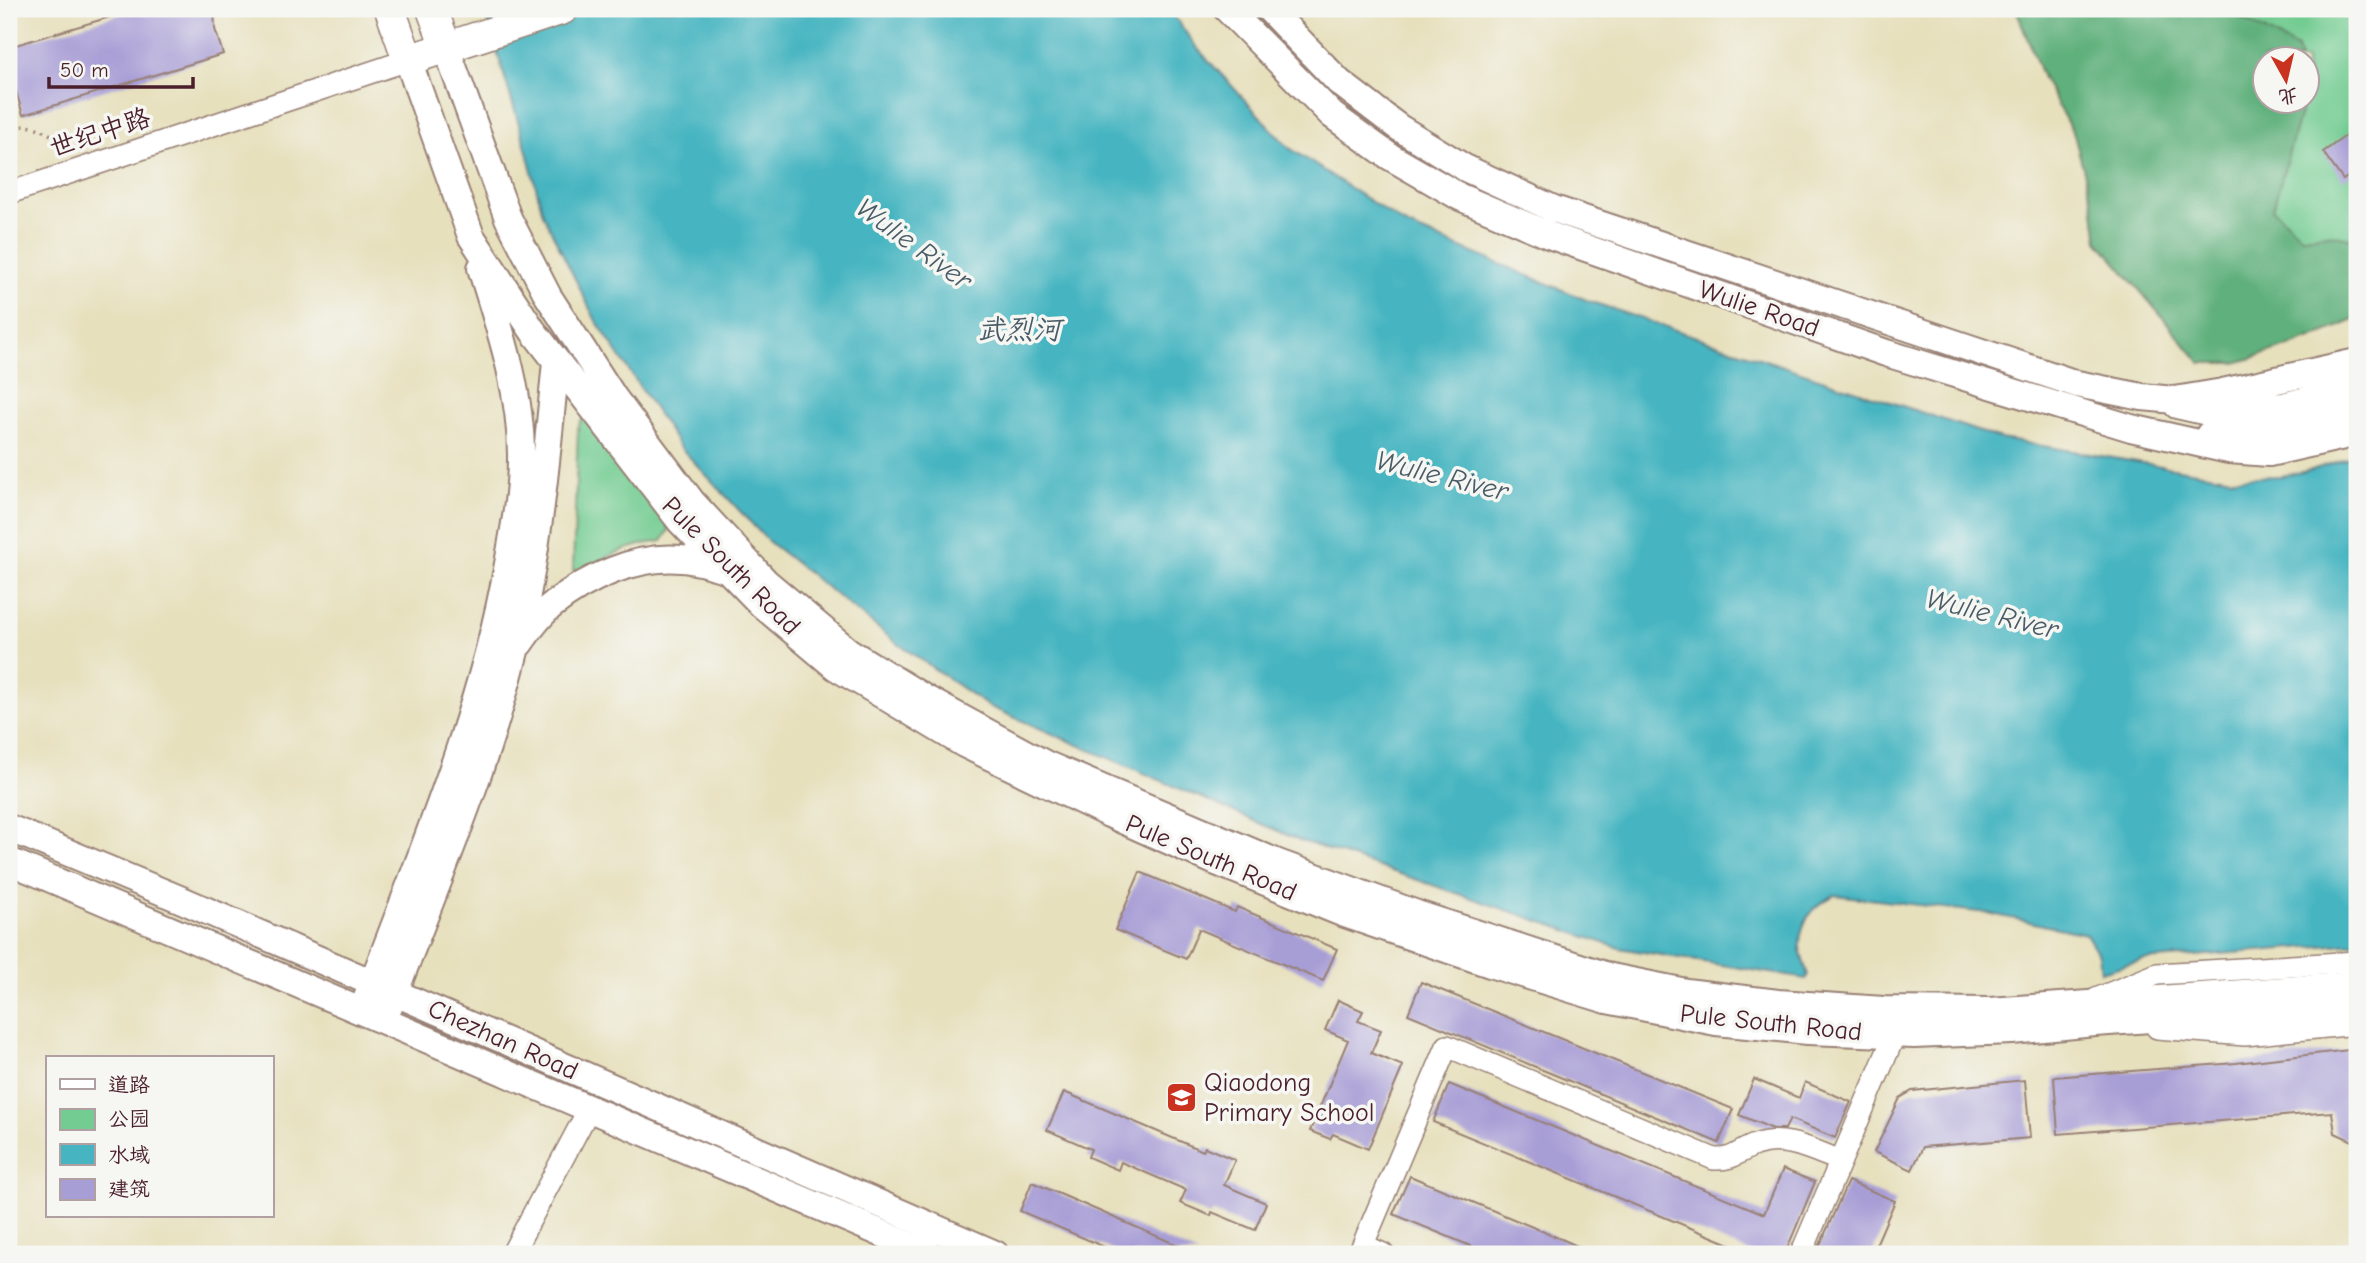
<svg xmlns="http://www.w3.org/2000/svg" width="2366" height="1263" viewBox="0 0 2366 1263" font-family="'Comic Neue','LXGW WenKai TC',sans-serif">
	<style>
		.green { fill: #73cc92; stroke: #5e765e; stroke-width: 2; fill-rule: evenodd }
		.forest { fill: #5eb07c; stroke: #546854; stroke-width: 2 }
		.water { fill: #47b5c1; stroke: #486a76; stroke-width: 2 }
		.building { fill: #a89ed6 }
		.lines { fill: none; stroke-linecap: round; stroke-linejoin: round }
		.minor-casing { stroke: #988074; stroke-width: 24 }
		.major-casing { stroke: #988074; stroke-width: 30 }
		.highway-casing { stroke: #988074; stroke-width: 33 }
		.path { stroke: #988074; stroke-width: 3.5; stroke-dasharray: 2 5; stroke-linecap: butt }
		.minor { stroke: #fff; stroke-width: 21 }
		.major { stroke: #fff; stroke-width: 26 }
		.highway { stroke: #fff; stroke-width: 30 }
		.labels { text-anchor: middle; dominant-baseline: central; stroke-width: 7; stroke-linejoin: round; paint-order: stroke }
		.street-label { font-size: 26px; fill: #4a1f2b; stroke: #f6f6f2 }
		.poi-label { font-size: 26px; fill: #4a1f2b; stroke: #f6f6f2; text-anchor: start }
		.water-label { font-size: 28px; font-style: italic; fill: #495b67; stroke: #f6f6f2 }
	</style>
	<rect width="100%" height="100%" fill="#f6f6f2"/>
	<filter id="ink" filterUnits="userSpaceOnUse"><feTurbulence type="fractalNoise" baseFrequency=".0143" numOctaves="2"/><feDisplacementMap in="SourceGraphic" scale="14" xChannelSelector="R" yChannelSelector="G"/><feConvolveMatrix kernelMatrix="1 2 1 2 8 2 1 2 1" color-interpolation-filters="sRGB"/></filter>
	<filter id="wash" filterUnits="userSpaceOnUse"><feTurbulence type="fractalNoise" baseFrequency=".00686" numOctaves="4" result="noise"/><feDisplacementMap in="SourceGraphic" scale="28" xChannelSelector="R" yChannelSelector="G"/><feGaussianBlur stdDeviation="1.57" result="paint"/><feColorMatrix in="noise" values="0 0 0 0 0 0 0 0 0 0 0 0 0 0 0 0 0 1.4 0 .05"/><feComposite in="paint" operator="in"/></filter>
	<g filter="url(#wash)">
		<rect width="100%" height="100%" fill="#e7e0bd"/>
		<path class="green" d="M2122,9H2357V279L2242,270ZM2264,60H2306V102H2264Z
			M582,419L593,420L666,518L669,530L662,541C626,546 611,554 580,573L573,570L578,428Z"/>
		<path class="forest" d="M2016,9H2228L2239,17L2297,48L2300,59L2264,60V102H2303L2273,209L2302,237L2329,234L2357,239V319L2294,345L2236,363H2201L2098,241L2093,204L2074,135L2043,78Z"/>
		<path class="water" d="M484,9H1169L1197,48L1288,147L1408,226L1589,301L2001,439L2232,478L2282,476L2312,470L2357,455V943L2143,960L2101,972L2099,955L2086,934L1987,913L1835,895C1814,905 1799,922 1800,948C1801,957 1806,967 1808,976L1806,979L1619,948L1299,840L988,706L897,643L768,541L679,446L595,319L543,214L525,144Z"/>
		<g id="blocks">
			<path class="building" d="M137,9H214L215,29L223,54L23,115L9,67V47Z
				M2357,128V170L2343,180L2323,152Z
				M1140,872L1235,912L1237,907L1337,949L1323,981L1199,929L1186,959L1115,930Z
				M1421,982L1733,1109L1719,1143L1408,1014Z
				M1338,1000L1363,1011L1358,1021L1381,1030L1371,1053L1403,1066L1368,1149L1333,1134L1330,1139L1310,1131L1348,1040L1325,1030Z
				M2357,1049V1143L2335,1133L2332,1112L2058,1134L2054,1077L2236,1063Z
				M1754,1079L1799,1098L1805,1082L1851,1102L1835,1138L1790,1119L1785,1129H1773L1739,1115Z
				M2025,1080L2030,1138L1923,1147L1912,1170L1874,1152L1900,1098L1912,1091Z
				M1449,1084L1764,1214L1783,1169L1815,1182L1785,1254H1754L1433,1122Z
				M1064,1092L1203,1151L1205,1147L1235,1160L1224,1185L1266,1203L1255,1230L1212,1212L1211,1216L1180,1203L1186,1190L1121,1162L1118,1170L1088,1157L1091,1149L1047,1130Z
				M1410,1176L1566,1241L1595,1254H1490L1393,1214Z
				M1848,1181L1895,1201L1872,1254H1816Z
				M1032,1182L1152,1234L1198,1254H1121L1020,1211Z"/>
		</g>
	</g>
	<g filter="url(#ink)">
		<use href="#blocks" fill-opacity="0" stroke="#988074" stroke-width="2"/>
		<g class="lines">
			<defs>
				<path id="minor" d="M9,193L408,60
					M2096,999L2157,974L2357,962
					M2157,1028L2245,1035L2357,1024
					M1363,1245L1383,1254
					M512,1254L589,1109
					M1359,1254L1447,1046L1714,1159C1735,1160 1738,1151 1755,1145C1784,1134 1814,1151 1841,1161
					M1801,1254L1895,1034"/>
				<path id="major" d="M1227,9L1332,115L1389,156L1460,197L1549,235L1886,353L2131,428L2229,450L2269,453L2357,433
					M1269,9L1339,82L1398,127L1465,168L1554,209L2077,384L2142,397L2175,400L2223,392L2357,362
					M446,47L508,218L548,296L614,398L692,502L766,582L848,651L926,699L1045,764L1278,863L1417,914L1611,977L1686,992L1778,1003L1884,1010L1990,1011L2357,985
					M408,60L471,236L533,331L681,522L761,604L836,667L964,744L1109,814L1214,861L1342,913L1493,965L1607,1000L1716,1022L1808,1031L1914,1035L2012,1031L2095,1023L2357,1004
					M2177,405L2212,413L2283,406L2357,387
					M2209,435L2286,427L2357,410
					M520,643C529,630 539,616 551,606C586,578 636,555 681,559C697,560 713,565 728,570
					M9,828L182,900L995,1254
					M9,861L930,1254
					M367,998C420,856 481,715 508,564C514,530 521,494 521,459C522,394 500,329 481,268
					M389,1007C434,890 485,772 515,651C538,556 547,458 556,361"/>
				<path id="highway" d="M390,9L408,60L563,9
					M432,9L446,47"/>
			</defs>
			<use href="#minor" class="minor-casing"/>
			<use href="#major" class="major-casing"/>
			<use href="#highway" class="highway-casing"/>
			<path class="path" d="M9,110L14,127
				M9,130C32,118 57,136 71,153"/>
			<use href="#minor" class="minor"/>
			<use href="#major" class="major"/>
			<use href="#highway" class="highway"/>
		</g>
	</g>
	<defs>
		<symbol id="school-square" viewBox="-11 -11 22 22"><rect x="-9" y="-9" width="18" height="18" rx="4" fill="#c8321e" stroke="#f6f6f2"/><path d="M0-5L7-2L0 1L-7-2ZM-4 1L0 2.5L4 1V4Q0 6-4 4Z" fill="#fff"/></symbol>
	</defs>
	<g fill-rule="evenodd">
		<use href="#school-square" x="1164" y="1080" width="35" height="35"/>
	</g>
	<g class="labels">
		<g class="street-label">
			<text transform="translate(100 133) rotate(-18)">世纪中路</text>
			<text transform="translate(1759 309) rotate(19)">Wulie Road</text>
			<text transform="translate(731 566) rotate(45)">Pule South Road</text>
			<text transform="translate(1211 858) rotate(23)">Pule South Road</text>
			<text transform="translate(1771 1023) rotate(6)">Pule South Road</text>
			<text transform="translate(503 1040) rotate(24)">Chezhan Road</text>
		</g>
		<g class="poi-label">
			<text x="1204" y="1083">Qiaodong<tspan x="1204" dy="30">Primary School</tspan></text>
		</g>
		<g class="water-label">
			<text transform="translate(914 244) rotate(36)">Wulie River</text>
			<text x="1019" y="330">武烈河</text>
			<text transform="translate(1442 476) rotate(14)">Wulie River</text>
			<text transform="translate(1992 614) rotate(14)">Wulie River</text>
		</g>
	</g>
	<rect width="2366" height="1263" fill="none" stroke="#f6f6f2" stroke-width="35"/>
	<rect x="46" y="1056" width="228" height="161" fill="#f6f6f2" stroke="#b1a0a2" stroke-width="2"/>
	<rect x="60" y="1079" width="35" height="10" fill="#ffffff" stroke="#b1a0a2" stroke-width="2"/>
	<text x="108" y="1092" font-size="21" fill="#4a1f2b">道路</text>
	<rect x="60" y="1109" width="35" height="21" fill="#73cc92" stroke="#b1a0a2" stroke-width="2"/>
	<text x="108" y="1126" font-size="21" fill="#4a1f2b">公园</text>
	<rect x="60" y="1144" width="35" height="21" fill="#47b5c1" stroke="#b1a0a2" stroke-width="2"/>
	<text x="108" y="1162" font-size="21" fill="#4a1f2b">水域</text>
	<rect x="60" y="1179" width="35" height="21" fill="#a89ed6" stroke="#b1a0a2" stroke-width="2"/>
	<text x="108" y="1196" font-size="21" fill="#4a1f2b">建筑</text>
	<g transform="translate(2286 80) rotate(172)"><circle r="33" fill="#f6f6f2" stroke="#b1a0a2" stroke-width="2"/>
	<path d="M0-5L12 26L0 18L-12 26Z" fill="#c8321e"/>
	<text y="-10" font-size="19" font-weight="bold" text-anchor="middle" fill="#4a1f2b">北</text>
	</g>
	<path d="M49 77v10h144v-10" fill="none" stroke="#4a1f2b" stroke-width="3.5"/>
	<text x="60" y="77" font-size="21" fill="#4a1f2b" stroke="#f6f6f2" stroke-width="5" paint-order="stroke">50 m</text>
</svg>
